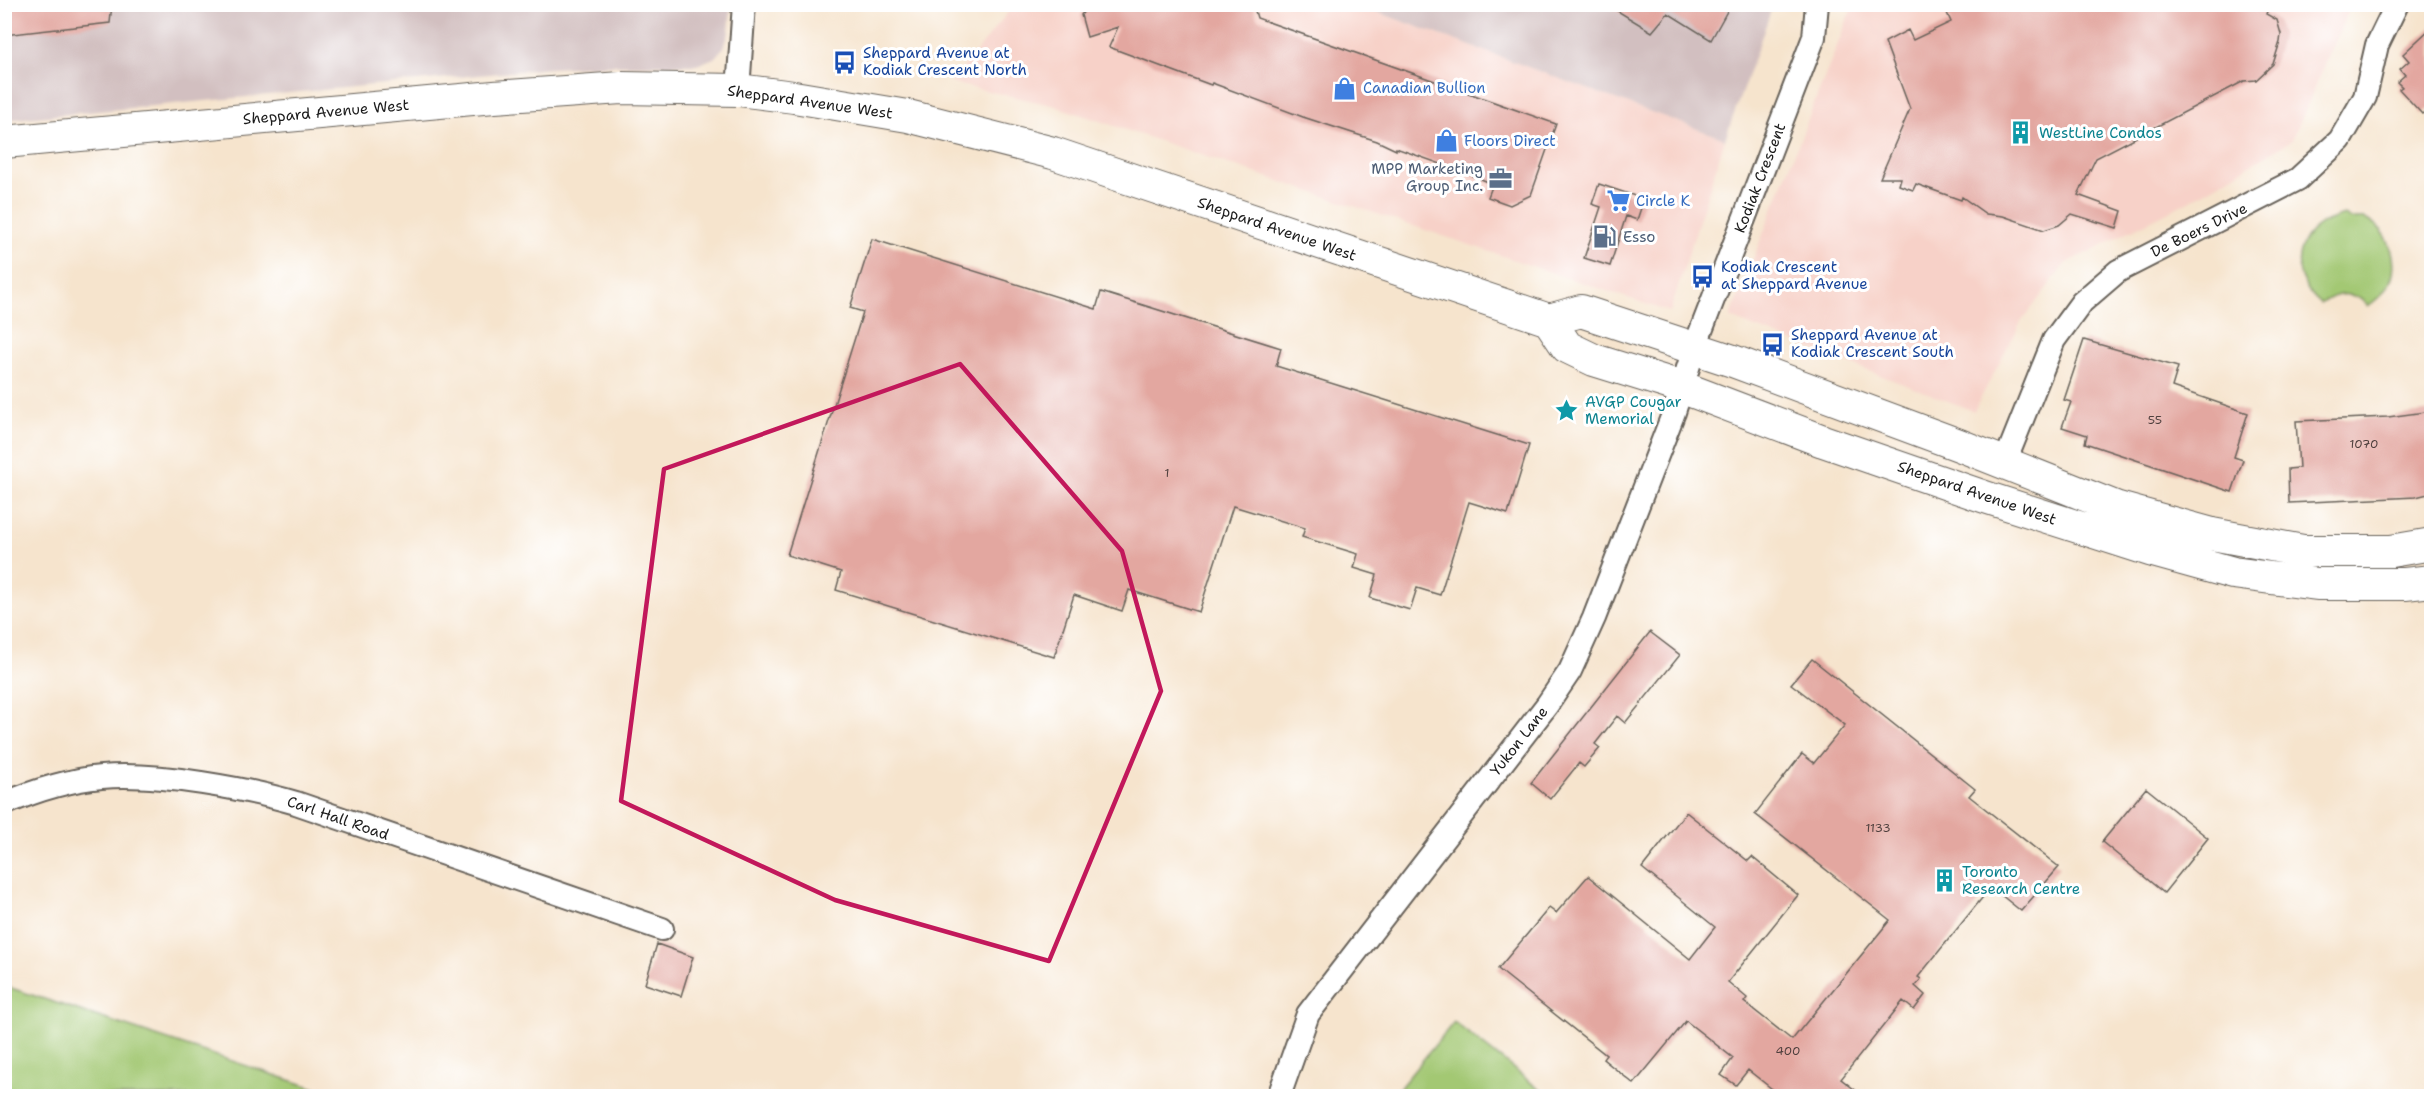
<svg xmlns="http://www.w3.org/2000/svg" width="2436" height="1101" viewBox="0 0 2436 1101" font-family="'Shantell Sans',sans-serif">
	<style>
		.built { fill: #f7d1c8 }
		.industrial { fill: #d2bfc0 }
		.green { fill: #a3c873; stroke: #607248; stroke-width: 1.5 }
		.building { fill: #e3a7a0 }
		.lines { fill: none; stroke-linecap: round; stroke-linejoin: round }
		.minor-casing { stroke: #68625a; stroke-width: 26 }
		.secondary-casing { stroke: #68625a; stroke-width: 34 }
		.minor { stroke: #fff; stroke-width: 22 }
		.secondary { stroke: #fff; stroke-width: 32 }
		.marked { fill: none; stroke: #c2185b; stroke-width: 4.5; stroke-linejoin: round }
		.labels { text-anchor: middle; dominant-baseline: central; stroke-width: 6; stroke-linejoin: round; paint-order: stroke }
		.number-label { font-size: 12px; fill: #4e3f3d }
		.transit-label { font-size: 15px; fill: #164399; stroke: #fff; text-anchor: start }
		.shop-label { font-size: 15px; fill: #366cbe; stroke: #fff; text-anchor: start }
		.street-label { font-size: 15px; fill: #1c1c1c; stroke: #fff }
		.culture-label { font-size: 15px; fill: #0d838f; stroke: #fff; text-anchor: start }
		.service-label { font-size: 15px; fill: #4e5e75; stroke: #fff; text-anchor: end }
	</style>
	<rect width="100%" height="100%" fill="#fff"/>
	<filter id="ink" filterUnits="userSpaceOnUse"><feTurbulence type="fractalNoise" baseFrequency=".0167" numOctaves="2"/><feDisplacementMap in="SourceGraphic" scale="12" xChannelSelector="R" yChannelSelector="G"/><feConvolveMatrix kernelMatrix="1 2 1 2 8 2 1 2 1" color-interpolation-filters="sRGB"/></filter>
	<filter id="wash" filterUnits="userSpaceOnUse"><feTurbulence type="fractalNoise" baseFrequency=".008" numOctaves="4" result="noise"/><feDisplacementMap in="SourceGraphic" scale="24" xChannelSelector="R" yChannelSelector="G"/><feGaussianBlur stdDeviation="1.35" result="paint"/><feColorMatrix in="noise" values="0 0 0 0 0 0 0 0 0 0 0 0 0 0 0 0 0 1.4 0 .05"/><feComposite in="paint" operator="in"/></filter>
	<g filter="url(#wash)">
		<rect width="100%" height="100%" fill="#f6e4cd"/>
		<path class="built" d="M1014,5H1358L1725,139L1670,312L1052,105L951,83Z
			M1853,5H2351L2292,140L2191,200L2065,264L2021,322L1974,411L1730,318Z"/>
		<path class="industrial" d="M5,5H731L729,32L724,47L714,58L697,65H612L552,68L5,120Z
			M1358,5H1773L1725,139Z"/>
		<path class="green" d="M2345,215L2351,219C2355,220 2360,218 2364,219C2387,226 2398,256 2392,277C2388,290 2379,298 2368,306C2355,290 2336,292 2321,304C2282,271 2296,225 2345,215Z
			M5,986L23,992L338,1096H5Z
			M1454,1022L1548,1096H1393Z"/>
		<g id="blocks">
			<path class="building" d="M4,4H112L110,23L4,35Z
				M1090,4H1253L1257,18L1556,124L1531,195L1510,205L1488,197L1493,184L1469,174L1396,148V150L1377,141L1303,117L1212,83L1211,85L1109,47L1118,27L1087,37L1081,15Z
				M1606,4H1731L1711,40L1668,13L1652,32Z
				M1943,4H2270L2266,14L2277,20L2281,34L2280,42L2273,64L2256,80L2244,81L2096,158L2078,195L2122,211L2117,228L2072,214L2059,225L2044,230L2003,216L1986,214L1962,197L1961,200L1916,184L1913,190L1899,185L1901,178H1880L1910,109L1885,42L1908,30L1913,40L1951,22Z
				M2432,27V106L2422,114L2399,89L2402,87L2397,82L2405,75L2400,69L2409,61L2403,54Z
				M1599,184L1644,199L1637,220L1626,216L1610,266L1584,258L1601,207L1592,204Z
				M872,239L1096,309L1101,292L1281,348L1276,366L1529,445L1508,514L1469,502L1440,595L1417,588L1410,610L1370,598L1377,575L1354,568L1358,554L1302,537L1305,528L1233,506L1199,612L1129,590L1122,611L1074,595L1054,657L836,590L841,572L787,555L863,312L850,308Z
				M2084,340L2178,367L2172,387L2248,413L2234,457L2243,460L2232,492L2085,443L2087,435L2062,427L2071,402L2064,400Z
				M2432,411V493L2416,497L2289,503L2288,469L2299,468L2296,421L2388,417Z
				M1650,632L1680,655L1625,723L1617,716L1595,744L1600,748L1584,767L1579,763L1550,799L1531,783Z
				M1812,659L1975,789L1969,796L2059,867L2021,911L1991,887L1918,977L1921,979L1915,986L1925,995L1914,1010L1903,1001L1841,1079L1863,1096H1781L1748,1070L1736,1085L1721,1075L1733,1058L1686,1021L1634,1084L1603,1059L1606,1055L1498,969L1549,908L1556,913L1588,876L1690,959L1715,927L1642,868L1686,812L1748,861L1752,857L1798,895L1728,982L1747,998L1744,1002L1792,1040L1890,920L1755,814L1802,754L1814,763L1845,725L1791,684Z
				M2146,788L2208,838L2164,893L2102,842Z
				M657,944L693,957L681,996L645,984Z"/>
		</g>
	</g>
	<g filter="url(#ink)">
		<use href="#blocks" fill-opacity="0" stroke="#68625a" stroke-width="1.5"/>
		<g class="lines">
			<defs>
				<path id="minor" d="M738,90L744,4
					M2005,462L2054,340L2082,302L2118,271L2298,179L2340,140L2365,97L2377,45L2397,4
					M4,804C78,772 124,771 202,783C234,788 265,794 296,803L662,929
					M1279,1096L1308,1014L1547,705L1570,671L1594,618L1674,412L1694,349L1814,37L1817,4"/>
				<path id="secondary" d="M4,142L494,97L621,88L738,90L794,97L908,116L1053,153L1549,320L1581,311L1733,361L1959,445L2118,508L2212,534L2303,551H2391L2432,544
					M1549,320L1567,347L1594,360L1681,387L1823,441L1985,497L2150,550L2233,573L2317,584H2405L2432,581"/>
			</defs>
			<use href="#minor" class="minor-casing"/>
			<use href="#secondary" class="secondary-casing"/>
			<use href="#minor" class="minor"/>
			<use href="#secondary" class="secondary"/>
		</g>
	</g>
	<path class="marked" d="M960,364L1122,551L1161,691L1049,961L835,900L621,801L664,469Z"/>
	<defs>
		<symbol id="bus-bare" viewBox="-9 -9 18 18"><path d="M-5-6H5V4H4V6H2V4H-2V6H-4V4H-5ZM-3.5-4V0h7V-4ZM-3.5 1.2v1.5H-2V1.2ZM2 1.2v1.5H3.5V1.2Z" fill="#1a4fb4" stroke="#fff" stroke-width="2.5" paint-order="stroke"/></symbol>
		<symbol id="shop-bare" viewBox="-9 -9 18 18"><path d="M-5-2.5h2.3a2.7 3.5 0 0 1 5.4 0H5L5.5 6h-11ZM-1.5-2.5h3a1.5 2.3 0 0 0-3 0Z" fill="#3f7fe0" stroke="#fff" stroke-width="2.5" paint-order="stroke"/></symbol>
		<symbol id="building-bare" viewBox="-9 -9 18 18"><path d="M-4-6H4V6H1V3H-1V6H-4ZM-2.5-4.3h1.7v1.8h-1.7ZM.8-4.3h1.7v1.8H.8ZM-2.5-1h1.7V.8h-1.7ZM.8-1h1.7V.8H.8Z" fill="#0f9aa8" stroke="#fff" stroke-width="2.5" paint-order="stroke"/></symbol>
		<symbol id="office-bare" viewBox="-9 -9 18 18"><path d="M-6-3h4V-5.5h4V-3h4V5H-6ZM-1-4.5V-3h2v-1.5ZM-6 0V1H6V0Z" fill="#5c6f8a" stroke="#fff" stroke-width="2.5" paint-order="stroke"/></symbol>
		<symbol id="supermarket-bare" viewBox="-9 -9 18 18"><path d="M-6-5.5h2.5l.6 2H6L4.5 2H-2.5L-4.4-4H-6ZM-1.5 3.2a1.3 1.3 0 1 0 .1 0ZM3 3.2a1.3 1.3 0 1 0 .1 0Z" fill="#3f7fe0" stroke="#fff" stroke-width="2.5" paint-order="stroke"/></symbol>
		<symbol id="fuel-bare" viewBox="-9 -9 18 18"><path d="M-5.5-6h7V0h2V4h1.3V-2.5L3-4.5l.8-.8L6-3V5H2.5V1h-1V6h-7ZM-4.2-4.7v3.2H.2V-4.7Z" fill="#5c6f8a" stroke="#fff" stroke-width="2.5" paint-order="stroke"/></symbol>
		<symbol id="sight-bare" viewBox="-9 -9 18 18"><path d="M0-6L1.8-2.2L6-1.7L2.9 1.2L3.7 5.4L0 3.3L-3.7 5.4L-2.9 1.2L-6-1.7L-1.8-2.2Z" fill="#0f9aa8" stroke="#fff" stroke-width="2.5" paint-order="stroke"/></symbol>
	</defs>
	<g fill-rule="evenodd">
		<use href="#bus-bare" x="828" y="46" width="33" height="33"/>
		<use href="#shop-bare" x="1328" y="72" width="33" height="33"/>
		<use href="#building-bare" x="2004" y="116" width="33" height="33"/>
		<use href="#shop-bare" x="1430" y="124" width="33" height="33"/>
		<use href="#office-bare" x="1484" y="162" width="33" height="33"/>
		<use href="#supermarket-bare" x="1602" y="184" width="33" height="33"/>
		<use href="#fuel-bare" x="1588" y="220" width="33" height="33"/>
		<use href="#bus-bare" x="1686" y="260" width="33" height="33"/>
		<use href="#bus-bare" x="1756" y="328" width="33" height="33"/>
		<use href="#sight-bare" x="1550" y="394" width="33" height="33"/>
		<use href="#building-bare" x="1928" y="864" width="33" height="33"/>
	</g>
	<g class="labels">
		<g class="number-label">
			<text x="2155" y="420">55</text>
			<text x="2364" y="444">1070</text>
			<text x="1167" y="473">1</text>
			<text x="1878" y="828">1133</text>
			<text x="1788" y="1051">400</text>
		</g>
		<g class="transit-label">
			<text x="863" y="53">Sheppard Avenue at<tspan x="863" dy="17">Kodiak Crescent North</tspan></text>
			<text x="1721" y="267">Kodiak Crescent<tspan x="1721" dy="17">at Sheppard Avenue</tspan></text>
			<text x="1791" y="335">Sheppard Avenue at<tspan x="1791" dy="17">Kodiak Crescent South</tspan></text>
		</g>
		<g class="shop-label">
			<text x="1363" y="88">Canadian Bullion</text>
			<text x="1464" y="141">Floors Direct</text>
			<text x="1636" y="201">Circle K</text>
		</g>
		<g class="street-label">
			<text transform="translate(810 102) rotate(8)">Sheppard Avenue West</text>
			<text transform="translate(326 112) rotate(-5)">Sheppard Avenue West</text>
			<text transform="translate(1760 178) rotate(-69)">Kodiak Crescent</text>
			<text transform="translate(1277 229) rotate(19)">Sheppard Avenue West</text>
			<text transform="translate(2199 230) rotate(-26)">De Boers Drive</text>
			<text transform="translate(1977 493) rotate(19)">Sheppard Avenue West</text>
			<text transform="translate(1519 741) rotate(-52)">Yukon Lane</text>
			<text transform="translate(338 818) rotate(19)">Carl Hall Road</text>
		</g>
		<g class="culture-label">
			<text x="2039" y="133">WestLine Condos</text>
			<text x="1585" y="402">AVGP Cougar<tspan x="1585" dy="17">Memorial</tspan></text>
			<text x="1962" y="872">Toronto<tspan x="1962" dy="17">Research Centre</tspan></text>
		</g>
		<g class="service-label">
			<text x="1483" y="169">MPP Marketing<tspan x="1483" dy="17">Group Inc.</tspan></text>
			<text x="1623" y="237" text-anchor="start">Esso</text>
		</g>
	</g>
	<rect width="2436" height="1101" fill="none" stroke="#fff" stroke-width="24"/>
</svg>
